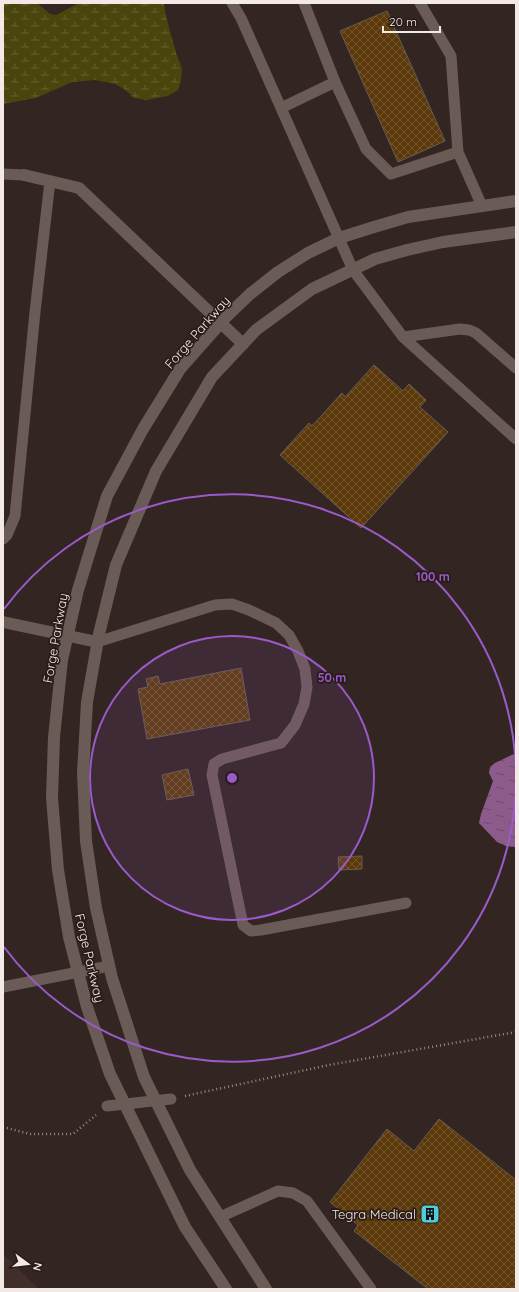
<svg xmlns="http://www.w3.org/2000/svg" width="519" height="1292" viewBox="0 0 519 1292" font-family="Quicksand,sans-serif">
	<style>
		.built { fill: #422e28 }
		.wetland { fill: url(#wetland-marsh) }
		.water { fill: url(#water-ripples) }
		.building { fill: url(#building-cross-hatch); stroke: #685d52 }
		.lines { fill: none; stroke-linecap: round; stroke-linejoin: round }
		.path { stroke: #988c89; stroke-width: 2.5; stroke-dasharray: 1 3; stroke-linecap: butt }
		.service { stroke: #6b5b57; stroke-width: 11 }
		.minor { stroke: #6b5b57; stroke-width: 12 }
		.tertiary { stroke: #6b5b57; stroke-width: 12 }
		.ring { fill: none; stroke: #995bc9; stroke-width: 2 }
		.labels { text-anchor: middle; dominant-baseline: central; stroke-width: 3.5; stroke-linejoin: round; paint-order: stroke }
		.street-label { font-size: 13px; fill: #f3e9e7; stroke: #291c18 }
		.poi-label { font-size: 13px; fill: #f3e9e7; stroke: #291c18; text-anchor: end }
		.centre { fill: #995bc9; stroke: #291c18; stroke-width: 2 }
		.ring-label { font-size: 12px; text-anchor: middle; font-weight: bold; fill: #995bc9; stroke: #291c18; stroke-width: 3.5; stroke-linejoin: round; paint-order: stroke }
	</style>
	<defs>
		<pattern id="wetland-marsh" width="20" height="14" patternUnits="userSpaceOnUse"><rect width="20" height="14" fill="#4a440d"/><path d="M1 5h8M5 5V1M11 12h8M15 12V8" fill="none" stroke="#655f30"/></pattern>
		<pattern id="water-ripples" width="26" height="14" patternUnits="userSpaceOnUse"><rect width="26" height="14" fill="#8d5b8b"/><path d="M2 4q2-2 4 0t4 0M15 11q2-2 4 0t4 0" fill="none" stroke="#684f64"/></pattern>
		<pattern id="building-cross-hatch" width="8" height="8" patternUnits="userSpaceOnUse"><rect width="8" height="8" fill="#5b390a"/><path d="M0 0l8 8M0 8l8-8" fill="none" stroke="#73562e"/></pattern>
	</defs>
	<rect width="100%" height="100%" fill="#332521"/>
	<path class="built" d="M3,1254L39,1289H3Z"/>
	<path class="wetland" d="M3,3H37L50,14L56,15L79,3H164L166,16L176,53L182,68L181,81L178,90L168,96L146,100L134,98L124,89L115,84L95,80L72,82L36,98L3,104Z"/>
	<path class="water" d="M516,753V847L506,846L497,842L479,823L481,814L493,781L489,773L490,767L495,763Z"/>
	<path class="building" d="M387,11L445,141L398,162L340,31Z
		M374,365L403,391L409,384L426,400L420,407L448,432L361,528L280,455L309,423L312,426L342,393L345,397Z
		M241,668L250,720L147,739L138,689L148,687L146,679L158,676L160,684Z
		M188,769L194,795L167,800L162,775Z
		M362,856V869L339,870L338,857Z
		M439,1119L516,1180V1289H428L354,1231L358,1225L330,1202L387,1129L414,1151Z"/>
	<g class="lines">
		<path class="path" d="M185,1096L329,1065L516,1032
			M3,1127L30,1134H73L96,1115"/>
		<path class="service" d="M232,3L241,18L353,270L403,337L516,439
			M304,3L335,82
			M420,3L451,56L458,152L482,206
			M281,108L335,82L366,149L391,174L458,152
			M3,174L24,175
			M403,337L460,329L469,330L476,333L516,368
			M3,539L7,535L15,516L35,312L50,181
			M97,642L215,605L232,604L249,610L276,623L289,635L298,651L305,669L307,687L304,704L295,725L281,743L222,759L214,764L212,775L243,925L251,931L261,930L406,903
			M3,987L109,966
			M107,1106L171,1099
			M220,1217L278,1191L293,1193L307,1201L371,1289"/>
		<path class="minor" d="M24,175L79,188L243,344
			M3,622L97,642"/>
		<path class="tertiary" d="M226,1289L185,1227L110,1074L87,1007L69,937L58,870L52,798L54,737L62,660L78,590L107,496L143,429L180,369L225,318L250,294L278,272L308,253L339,238L374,227L408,217L516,201
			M266,1289L190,1170L144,1077L112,978L96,908L86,841L83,773L87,702L99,634L116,565L156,471L212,377L256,330L312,289L375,259L407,250L443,242L516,232"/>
	</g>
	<circle cx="232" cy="778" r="142" fill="#995bc9" fill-opacity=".12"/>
	<g class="ring">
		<circle cx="232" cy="778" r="142"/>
		<path d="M516 780A284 284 0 0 1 4 947M4 609A284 284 0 0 1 516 776"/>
	</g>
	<defs>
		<symbol id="building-square" viewBox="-11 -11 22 22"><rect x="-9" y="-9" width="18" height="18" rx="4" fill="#52cbd8" stroke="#291c18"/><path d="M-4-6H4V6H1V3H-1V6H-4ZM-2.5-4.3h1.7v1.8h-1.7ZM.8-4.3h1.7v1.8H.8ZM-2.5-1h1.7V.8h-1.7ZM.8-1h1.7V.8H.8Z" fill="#111"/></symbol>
	</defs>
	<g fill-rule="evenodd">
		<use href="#building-square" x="419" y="1203" width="22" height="22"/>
	</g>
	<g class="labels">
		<g class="street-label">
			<text transform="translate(197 332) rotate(-49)">Forge Parkway</text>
			<text transform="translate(55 638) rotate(-80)">Forge Parkway</text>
			<text transform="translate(90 958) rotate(77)">Forge Parkway</text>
		</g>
		<g class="poi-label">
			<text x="416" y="1214">Tegra Medical</text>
		</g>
	</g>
	<circle cx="232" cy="778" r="6" class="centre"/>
	<g class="ring-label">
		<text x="433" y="581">100 m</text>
		<text x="332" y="682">50 m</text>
	</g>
	<rect width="519" height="1292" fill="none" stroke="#f3e9e7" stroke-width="8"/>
	<g transform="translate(28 1264) rotate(105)" stroke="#291c18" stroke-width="3" paint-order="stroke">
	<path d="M0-3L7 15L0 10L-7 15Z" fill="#f3e9e7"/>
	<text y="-6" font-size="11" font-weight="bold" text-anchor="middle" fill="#f3e9e7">N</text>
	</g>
	<path d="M383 26v6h57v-6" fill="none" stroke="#f3e9e7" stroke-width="2"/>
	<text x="389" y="26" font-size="12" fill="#f3e9e7" stroke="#291c18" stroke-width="3" paint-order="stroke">20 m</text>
</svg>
